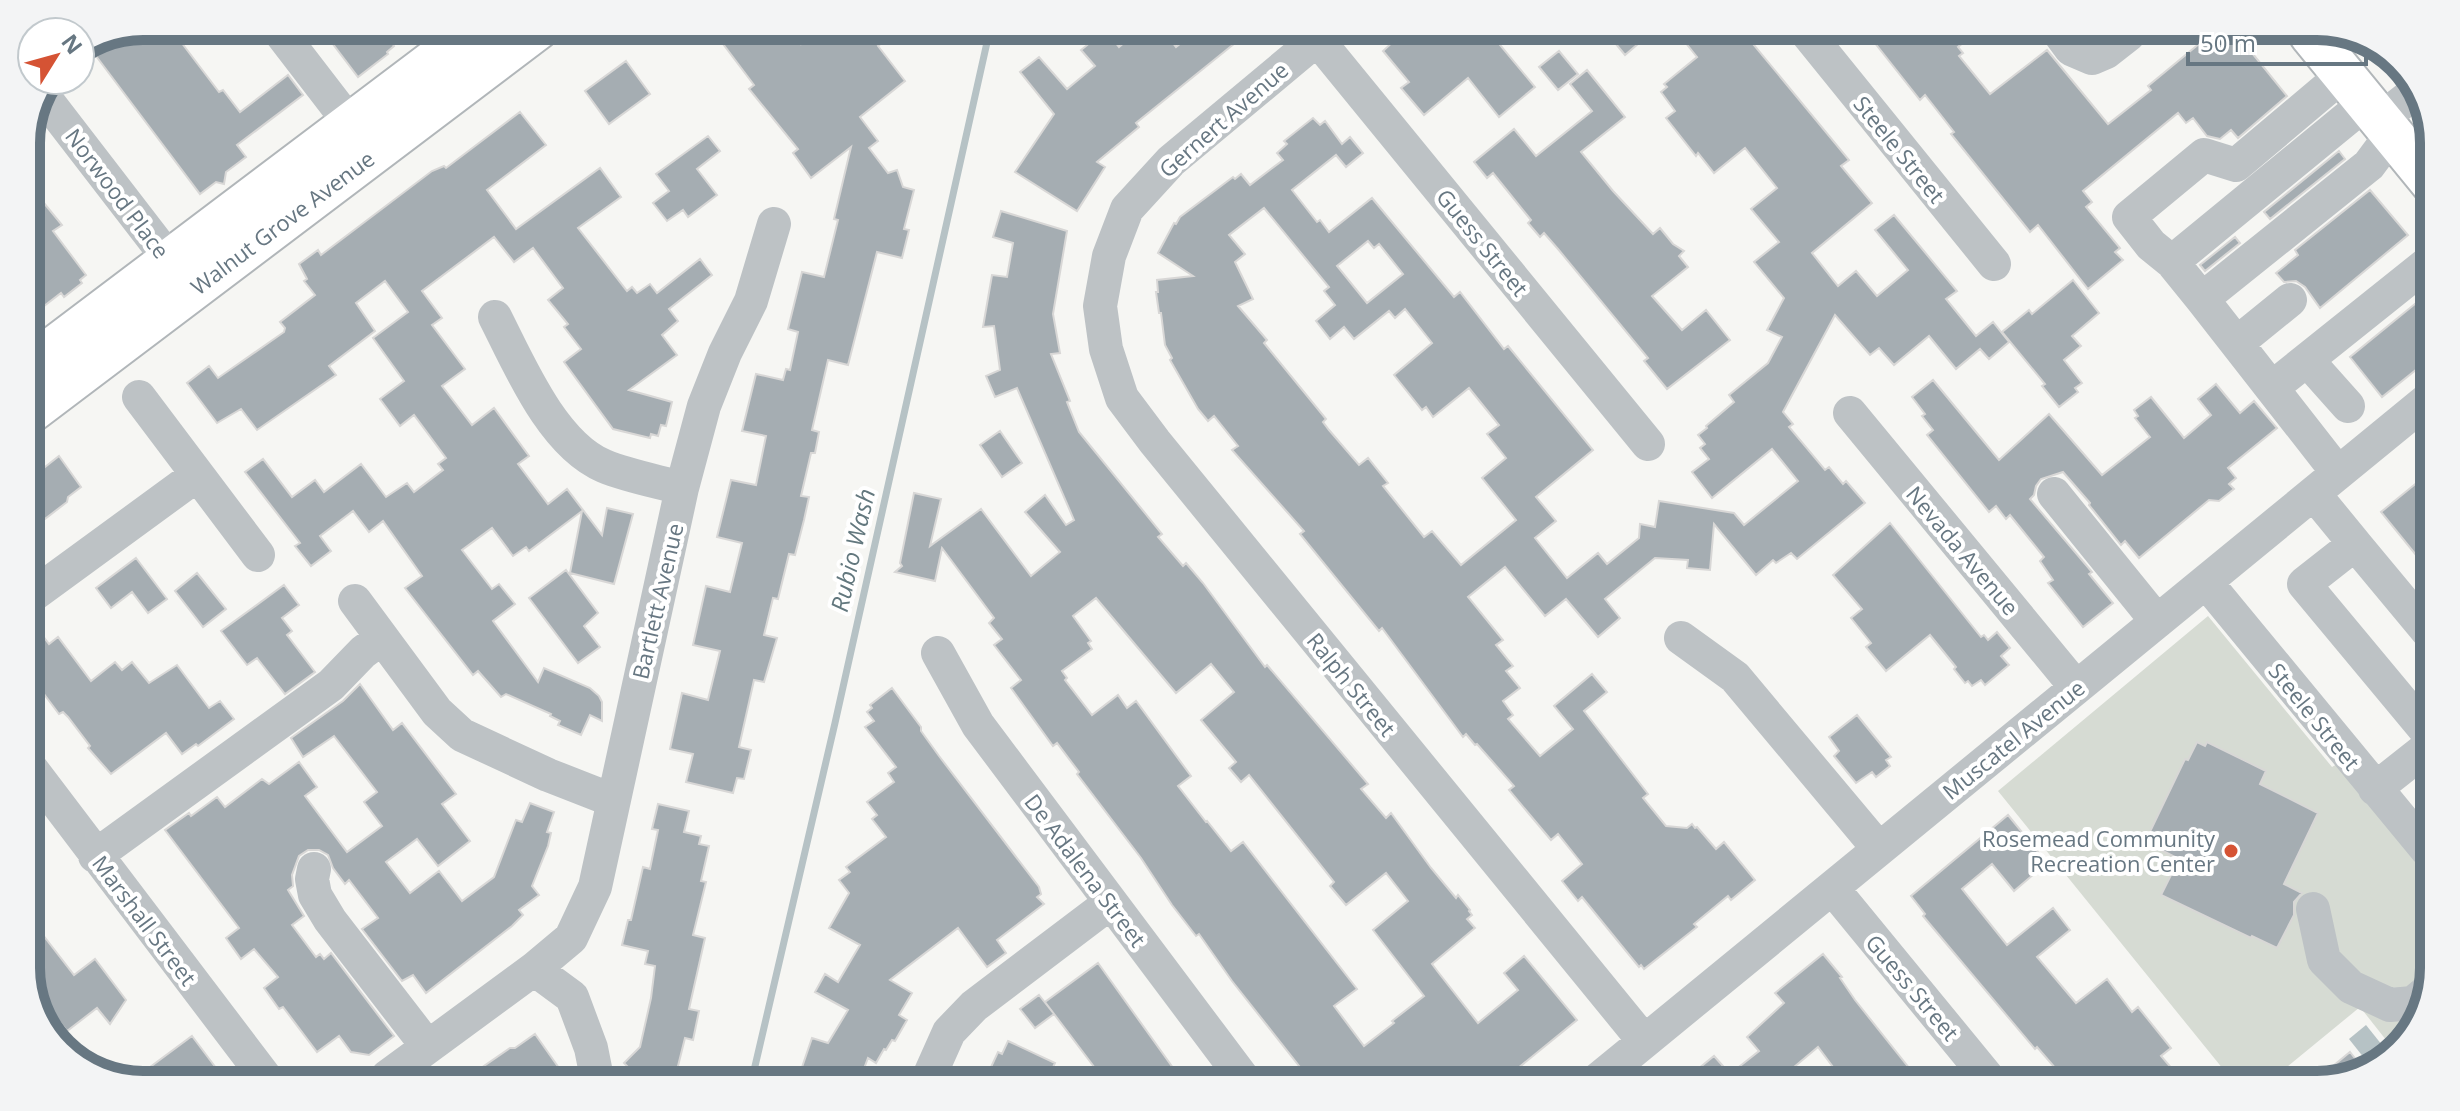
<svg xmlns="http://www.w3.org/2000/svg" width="2460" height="1111" viewBox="0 0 2460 1111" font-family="'Open Sans',sans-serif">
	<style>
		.green { fill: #d6dbd3 }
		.water { fill: #b6c2c5 }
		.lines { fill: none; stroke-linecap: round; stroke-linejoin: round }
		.stream { stroke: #b6c2c5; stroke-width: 7 }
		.building { fill: #a5adb2; stroke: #d8d7d6; stroke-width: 2; fill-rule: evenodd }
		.major-casing { stroke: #b1b6b9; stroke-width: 46 }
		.minor { stroke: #bdc2c5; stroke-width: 34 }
		.major { stroke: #fff; stroke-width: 42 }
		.poi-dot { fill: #d55334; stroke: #fff; stroke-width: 3 }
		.labels { text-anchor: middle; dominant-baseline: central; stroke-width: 8; stroke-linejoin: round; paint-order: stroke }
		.street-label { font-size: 22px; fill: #677782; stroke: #fff }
		.poi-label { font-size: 22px; fill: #677782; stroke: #fff; text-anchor: end }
		.water-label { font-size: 24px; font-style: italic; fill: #63787e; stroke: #fff }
		.rim { fill: none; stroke: #677782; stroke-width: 10 }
	</style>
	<rect width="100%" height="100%" fill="#f6f6f3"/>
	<path class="green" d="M2208,616L2332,767L2337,764L2426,873L2425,1013L2394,1050L2360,1007L2265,1085H2236L1998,791Z"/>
	<path class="water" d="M2366,1025L2390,1055L2382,1066L2372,1068L2349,1039Z"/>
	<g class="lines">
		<path class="stream" d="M752,1079L835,723L990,29"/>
	</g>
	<path class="building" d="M155,26H201L181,42L219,92L223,90L240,112L288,75L303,95L237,145L246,157L226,172L224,184L216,182L200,194L90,48L137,28L142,36Z
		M320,27H380L394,46L387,52L388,54L358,77Z
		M711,28L789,29L801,44L821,29H899L878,46L905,81L860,117L878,141L869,148L888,173L897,170L903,187L914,190L904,229L909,230L902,258L877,252L848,365L828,360L812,430L819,432L815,453H811L801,496L809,497L804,520L795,555L789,554L778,599L773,598L764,635L777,638L764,682L754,680L739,747L751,750L744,779L737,778L733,793L686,782L693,754L670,749L682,693L708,700L720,651L693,645L706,586L730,592L742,543L717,537L731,480L756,485L766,436L742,431L756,374L783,380L786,369L790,370L798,332L788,329L802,272L824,277L838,220L834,219L851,147L811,178L793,153L798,149L749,89L754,85Z
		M1139,30H1163L1176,47L1197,30L1250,31L1136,123L1139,127L1097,162L1105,167L1077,211L1015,172L1054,114L1020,72L1039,57L1067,89L1095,66L1081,50L1097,37L1098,39L1107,32L1119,47Z
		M1388,31H1423L1433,43L1443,35L1449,42L1462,31L1517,32L1500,45L1535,87L1499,117L1468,78L1424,115L1401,88L1409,82L1383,51L1395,40Z
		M1606,32H1652L1625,55Z
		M1677,32L1744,33L1849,160L1841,166L1872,203L1812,253L1838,286L1856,271L1877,296L1908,270L1875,230L1894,215L1957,291L1946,299L1976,336L1993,322L2009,342L1989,359L1980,349L1956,369L1929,336L1894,365L1879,348L1870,355L1835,315L1783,412L1793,424L1789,427L1825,470L1829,467L1843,484L1846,481L1865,503L1797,559L1791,553L1776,563L1773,560L1756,575L1714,524L1710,570L1687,568L1688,560L1655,558L1605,599L1620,618L1598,637L1566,599L1545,616L1505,567L1468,597L1503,640L1496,645L1513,666L1506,671L1520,688L1503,701L1513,715L1508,719L1540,756L1573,729L1554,706L1592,674L1607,692L1584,711L1648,794L1643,798L1666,826L1687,828L1692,824L1695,828L1697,827L1716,849L1724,842L1755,880L1731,900L1728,896L1694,924L1697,927L1644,969L1641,965L1639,967L1582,897L1578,901L1562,881L1582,864L1558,834L1551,840L1509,790L1514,786L1477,744L1475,745L1466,734L1463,737L1382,628L1379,631L1300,534L1304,531L1232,450L1238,446L1214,416L1208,421L1198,409L1170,360L1172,358L1165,345L1161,313H1159L1156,292H1158L1157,280L1193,276L1158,253L1174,223L1176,224L1180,217L1233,177L1235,179L1241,174L1250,185L1283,160L1277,153L1287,144L1284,141L1313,118L1320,125L1325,121L1342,144L1350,137L1363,153L1346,167L1336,155L1292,190L1317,222L1320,220L1329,232L1372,198L1454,297L1460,292L1504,349L1508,346L1593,450L1536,497L1556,521L1535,538L1567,578L1598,553L1607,564L1639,538L1640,524L1655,527L1659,501L1734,513L1744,525L1798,481L1772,449L1712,498L1692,472L1709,459L1700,448L1705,444L1698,435L1707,428L1706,426L1734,402L1729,395L1768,363L1782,337L1767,330L1784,298L1754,262L1779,242L1751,209L1777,188L1745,148L1714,173L1698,153L1696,156L1666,118L1675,111L1661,92L1667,87L1664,84L1697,57ZM1264,208L1329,287L1324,291L1335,305L1316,321L1330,339L1344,327L1354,339L1389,311L1395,318L1405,309L1432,343L1394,375L1422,410L1426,407L1433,417L1469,388L1499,425L1487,434L1506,458L1482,478L1516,520L1461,565L1432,531L1424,537L1383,486L1388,483L1368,458L1359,465L1329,430L1323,422L1326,419L1264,343L1267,340L1238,306L1253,299L1235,262L1245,254L1229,235ZM1368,241L1374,248L1379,244L1403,274L1367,303L1337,266Z
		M1867,33L1974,34L1958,47L1963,53L1959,56L1990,94L2047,50L2108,124L2151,90L2148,86L2211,34L2243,35L2251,45L2248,48L2287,96L2238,138L2231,130L2220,139L2207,136L2193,118L2186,123L2178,113L2083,191L2092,202L2086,207L2120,248L2115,252L2123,260L2088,289L2038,225L2030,232L1951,134L1954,132L1925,95L1920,100Z
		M1559,51L1578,74L1558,90L1539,67Z
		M626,61L650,94L609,124L585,91Z
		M1587,70L1625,117L1581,152L1613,191L1653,234L1660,228L1673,244L1684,251L1679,256L1688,267L1652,296L1682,330L1706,310L1730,340L1667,389L1644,361L1648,358L1558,249L1544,233L1540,237L1528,223L1531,220L1493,173L1487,178L1474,162L1514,129L1536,156L1592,111L1570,84Z
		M520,112L546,145L487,190L516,229L600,168L621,197L578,228L627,291L632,287L637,293L650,284L657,293L700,259L712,275L669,309L678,321L662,335L677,355L629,390L672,402L666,426L661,425L658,436L651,434L650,438L613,429L564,362L581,349L564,327L568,324L548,300L563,288L533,248L514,262L494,237L422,291L442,318L432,325L465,369L442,386L472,425L494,408L529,456L518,464L548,504L567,489L602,535L607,508L633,514L614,584L570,573L582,511L529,551L526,547L513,556L492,528L462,550L492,589L499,584L515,604L493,621L538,682L544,668L590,688L599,696L602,702V721L590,715L581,735L558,725L560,721L550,716L551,714L506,694L501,697L478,671L473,675L405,588L422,576L383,521L369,532L353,511L320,536L331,551L311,566L295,546L300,543L245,472L263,459L292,497L315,480L324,492L361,464L386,497L407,483L414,492L443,470L438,464L446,458L414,415L400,426L380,399L404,381L373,338L408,312L385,281L356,303L375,331L329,366L336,375L257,430L241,409L217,423L187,383L209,366L218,378L284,332L285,328L280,322L315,295L304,281L307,279L299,264L318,250L321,255L432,171L444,166L446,168Z
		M708,136L720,151L697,169L717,195L688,217L683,210L667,221L653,203L669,191L656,174Z
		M2339,151L2345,159L2270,219L2264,212Z
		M2370,190L2408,235L2320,308L2305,287L2296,281L2284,282L2276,273L2298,255L2295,250Z
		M39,197L62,225L53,231L86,275L80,280L82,283L64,297L61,293L26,320V207Z
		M1001,211L1067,231L1053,314L1060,353L1051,354L1070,401L1067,402L1079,432L1162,534L1158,537L1183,566L1186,563L1203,583L1265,667L1267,665L1368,784L1361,789L1386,818L1391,813L1431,868L1456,898L1458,895L1470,910L1469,911L1472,915L1467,919L1475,928L1432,964L1438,972L1478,1023L1518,990L1504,973L1524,956L1577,1020L1517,1069L1520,1073L1510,1082L1311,1081L1232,981L1199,934L1196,936L1172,905L1141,858L1077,774L1079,772L1057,743L1053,746L1011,688L1021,680L994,645L1002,639L989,623L994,618L942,548L935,581L895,572L902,566L900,563L914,493L941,499L930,546L981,509L1031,576L1060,552L1025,512L1045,495L1066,525L1074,520L1017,388L995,397L986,376L1000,370L994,326L983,327L992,275L1007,277L1013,243L993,237ZM1096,598L1176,693L1211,664L1234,692L1201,720L1236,762L1229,768L1241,782L1249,775L1334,882L1330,886L1346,905L1386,873L1408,901L1373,930L1424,996L1392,1021L1394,1023L1364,1046L1334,1006L1357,989L1243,842L1231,851L1207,821L1206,822L1178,786L1191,776L1136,701L1127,708L1118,695L1092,715L1065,680L1067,678L1062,671L1092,649L1088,643L1091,641L1073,616Z
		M2235,237L2240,243L2205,271L2200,265Z
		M2073,280L2099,313L2072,336L2081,346L2064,360L2082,383L2075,388L2078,392L2059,407L2042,386L2045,384L2002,332L2029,310L2032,314Z
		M2432,290V357L2382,397L2350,357Z
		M1933,380L1999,460L2049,414L2102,475L2150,437L2135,418L2138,416L2134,410L2151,397L2184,438L2211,415L2198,399L2216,384L2240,413L2254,401L2277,428L2228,468L2236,478L2229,484L2234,489L2219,501L2209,500L2139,558L2125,541L2121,545L2089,505L2090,503L2063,472L2041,479L2036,486L2034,495L2030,499L2092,572L2089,574L2113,603L2083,627L2048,583L2053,580L2040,561L2044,557L2010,515L2006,519L1996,506L1989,512L1927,435L1933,430L1922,416L1925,414L1912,397Z
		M1000,431L1022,463L1002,477L980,445Z
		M59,456L81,487L68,497L67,502L37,525L26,510V482Z
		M2430,472V513L2429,571L2381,512Z
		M1890,523L1981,637L1984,635L1988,640L1997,632L2010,648L2001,656L2009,665L1985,685L1981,680L1972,686L1968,681L1965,683L1954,669L1956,667L1930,635L1886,671L1866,647L1871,643L1851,618L1862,609L1833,575Z
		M136,558L167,599L148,613L132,592L111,608L96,588Z
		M566,570L598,613L584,626L600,647L578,663L529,598Z
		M197,573L226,609L203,627L175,591Z
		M284,585L299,605L282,618L292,631L287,635L315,672L285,694L257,658L247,665L221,631Z
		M40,632L49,644L58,637L91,681L115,662L122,670L132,662L149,683L177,665L209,708L220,701L234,719L198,746L196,744L182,754L166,733L111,774L88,748L90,746L68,717L63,712L59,714L26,670V642Z
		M360,684L393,730L402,723L456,794L442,804L470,841L438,866L417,839L386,862L410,893L439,871L462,901L494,877L516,820L522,822L530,803L554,812L547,832L551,833L548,846L532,886L539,895L519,910L523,915L512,926L426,993L413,975L402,981L362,929L378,918L349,880L345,884L333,868L328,855L319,850H308L299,856L292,875L293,886L288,890L304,916L292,925L316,957L320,954L324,959L331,953L394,1036L369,1055L351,1052L339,1036L317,1052L283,1007L279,1009L264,988L278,977L254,949L241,959L226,938L239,928L165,830L189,813L191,816L217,797L225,807L262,779L269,784L299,762L317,787L305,796L347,852L382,826L364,802L377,792L334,736L303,757L291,738L343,701Z
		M892,688L921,727V731L939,756L1039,887L1041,894L1037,897L1044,904L997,940L1006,953L987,967L958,928L890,980L912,993L899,1015L907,1020L895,1041L892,1040L886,1050L884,1049L876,1063L868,1058L860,1079H798L812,1038L828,1043L848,1010L815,992L825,974L838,982L860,945L829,928L849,893L839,880L850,872L846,867L886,837L872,819L877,815L867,802L894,782L888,773L896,767L865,727L874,721L867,712L872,708L870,705Z
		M1857,715L1891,757L1886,760L1890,766L1876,777L1872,772L1856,783L1834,756L1839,751L1829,737Z
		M2197,742L2205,746L2207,742L2266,771L2260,784L2318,813L2284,884L2302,893L2294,902V915L2277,948L2252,936L2251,938L2161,895L2179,859L2145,842L2185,759L2188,760Z
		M658,804L689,811L684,832L701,836L699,844L709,846L701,881L706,882L693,935L705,938L689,1009L699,1011L693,1040L685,1038L675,1078H616L627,1066L624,1063L640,1047L651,998L655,966L645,964L648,951L622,945L628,920H631L643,867L650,869L658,830L652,829Z
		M2008,815L2047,863L2014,891L1992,864L1962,889L2007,945L2053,908L2070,930L2037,957L2076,1003L2107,979L2132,1012L2138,1007L2171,1048L2161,1056L2185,1084H2069L2037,1047L2035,1049L1923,916L1925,914L1911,896Z
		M26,913L74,975L95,959L126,1000L110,1024L97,1008L67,1031L29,983L26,976Z
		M1823,954L1842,977L1840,978L1855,1000L1921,1083H1845L1818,1047L1775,1083L1682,1082L1714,1056L1730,1074L1759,1051L1747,1037L1784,1003L1775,993Z
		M1098,963L1176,1072L1166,1080H1122L1116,1072L1104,1080L1045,1002Z
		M1039,995L1054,1014L1035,1028L1020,1009Z
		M535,1034L566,1078L468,1077L510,1048H515Z
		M192,1036L222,1076H138Z
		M1008,1041L1055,1063L1047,1080H985L998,1052L1002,1054Z
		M2350,1052L2365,1071L2310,1085Z"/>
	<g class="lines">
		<defs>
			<path id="major" d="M2311,35L2433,184
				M26,369L479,27
				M26,415L538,28"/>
		</defs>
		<use href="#major" class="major-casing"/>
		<path class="minor" d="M276,27L366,144
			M1327,31L1171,161L1127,209L1109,256L1100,306L1106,349L1122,398L1155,442L1644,1041
			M1807,33L1994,264
			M2060,34L2071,49L2092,58L2106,52L2129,34
			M1317,39L1648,444
			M44,97L185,280
			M2367,102L2172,262L2202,299L2369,165L2392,134
			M2381,119L2418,90
			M2172,262L2151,245L2129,217L2204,155L2236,165L2344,74
			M2202,299L2338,473
			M495,317C519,364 552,444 604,466C628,476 656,481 682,488
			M2237,343L2290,300
			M2307,360L2348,406
			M2273,387L2433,259
			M139,397L258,555
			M1850,413L2076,687
			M2054,494L2156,620
			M2314,494L2355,544
			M2206,582L2427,850
			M26,600L197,475
			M355,601L437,712L462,735L548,775L612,800
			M1681,638L1735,677L1879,849
			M938,653L978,725L1245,1081
			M2428,733L2304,584L2355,544L2429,633
			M26,762L265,1077
			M2375,789L2428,747
			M95,856L331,685L363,652L382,638
			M314,869L312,879L315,895L330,920L427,1046
			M1833,889L1993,1084
			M2313,909L2324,960L2351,987L2390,1005L2413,1003L2425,993
			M387,1077L534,969
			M597,1078L591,1048L572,997L534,969L571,938L595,887L682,488L704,406L725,353L751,301L774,224
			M928,1079L949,1032L974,1006L1110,903
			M1595,1082L2431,397"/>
		<use href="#major" class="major"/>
	</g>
	<circle class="poi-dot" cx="2231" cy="851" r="8"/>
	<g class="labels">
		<g class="street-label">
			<text transform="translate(1223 119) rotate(-41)">Gernert Avenue</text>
			<text transform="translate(1900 149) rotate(51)">Steele Street</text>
			<text transform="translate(118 193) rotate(53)">Norwood Place</text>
			<text transform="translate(282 222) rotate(-37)">Walnut Grove Avenue</text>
			<text transform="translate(1483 242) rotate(51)">Guess Street</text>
			<text transform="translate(1963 550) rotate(50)">Nevada Avenue</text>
			<text transform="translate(657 601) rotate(-77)">Bartlett Avenue</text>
			<text transform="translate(1352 684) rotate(51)">Ralph Street</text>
			<text transform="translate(2315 716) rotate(51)">Steele Street</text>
			<text transform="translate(2013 739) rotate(-39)">Muscatel Avenue</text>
			<text transform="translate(1086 870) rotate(53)">De Adalena Street</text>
			<text transform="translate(145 920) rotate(53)">Marshall Street</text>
			<text transform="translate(1913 987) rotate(50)">Guess Street</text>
		</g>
		<g class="poi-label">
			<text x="2215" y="838">Rosemead Community<tspan x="2215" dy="25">Recreation Center</tspan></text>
		</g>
		<g class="water-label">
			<text transform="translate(852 550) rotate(-77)">Rubio Wash</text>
		</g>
	</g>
	<path d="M0 0H2460V1111H0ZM143 40H2317A103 103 0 0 1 2420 143V968A103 103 0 0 1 2317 1071H143A103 103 0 0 1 40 968V143A103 103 0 0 1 143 40Z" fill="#f3f4f5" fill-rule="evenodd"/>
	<path class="rim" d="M143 40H2317A103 103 0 0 1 2420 143V968A103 103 0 0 1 2317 1071H143A103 103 0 0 1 40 968V143A103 103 0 0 1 143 40Z"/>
	<g transform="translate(56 56) rotate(53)"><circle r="38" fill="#ffffff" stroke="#c2c9cd" stroke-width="2"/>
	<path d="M0-6L14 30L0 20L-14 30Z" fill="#d55334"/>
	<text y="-12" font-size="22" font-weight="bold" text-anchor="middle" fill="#677782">N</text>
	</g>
	<path d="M2188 52v12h178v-12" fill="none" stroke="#677782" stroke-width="4"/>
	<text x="2200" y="52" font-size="24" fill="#677782" stroke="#ffffff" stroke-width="6" paint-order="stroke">50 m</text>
</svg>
